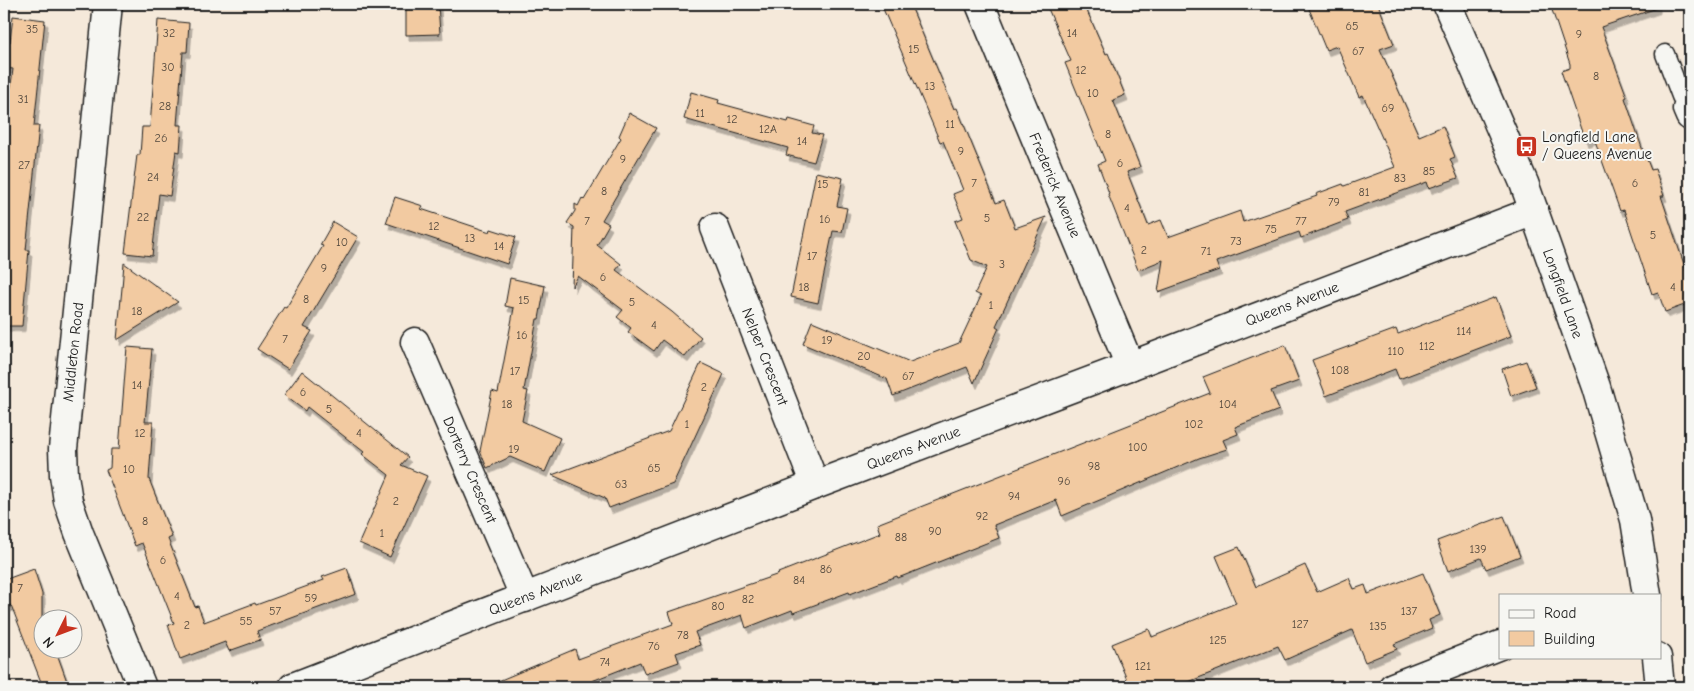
<svg xmlns="http://www.w3.org/2000/svg" width="1694" height="691" viewBox="0 0 1694 691" font-family="'Comic Neue',sans-serif">
	<style>
		.building { fill: #f2caa1; stroke: #1c1c1c; filter: url(#shadow) }
		.lines { fill: none; stroke-linecap: round; stroke-linejoin: round }
		.service-casing { stroke: #1c1c1c; stroke-width: 21 }
		.minor-casing { stroke: #1c1c1c; stroke-width: 31 }
		.tertiary-casing { stroke: #1c1c1c; stroke-width: 31 }
		.service { stroke: #f6f6f2; stroke-width: 18 }
		.minor { stroke: #f6f6f2; stroke-width: 28 }
		.tertiary { stroke: #f6f6f2; stroke-width: 28 }
		.labels { text-anchor: middle; dominant-baseline: central; stroke-width: 4; stroke-linejoin: round; paint-order: stroke }
		.number-label { font-size: 12px; fill: #52483d }
		.poi-label { font-size: 15px; fill: #1c1c1c; stroke: #f6f6f2; text-anchor: start }
		.street-label { font-size: 15px; fill: #1c1c1c; stroke: #f6f6f2 }
	</style>
	<defs>
		<filter id="shadow"><feDropShadow dx="3" dy="5.5" stdDeviation="0" flood-color="#0004"/></filter>
	</defs>
	<rect width="100%" height="100%" fill="#f5e9da"/>
	<filter id="ink" filterUnits="userSpaceOnUse"><feTurbulence type="fractalNoise" baseFrequency=".02" numOctaves="2"/><feDisplacementMap in="SourceGraphic" scale="10" xChannelSelector="R" yChannelSelector="G"/><feConvolveMatrix kernelMatrix="1 2 1 2 8 2 1 2 1" color-interpolation-filters="sRGB"/></filter>
	<g filter="url(#ink)">
		<path class="building" d="M406,4H438L440,34L406,35Z
			M881,4H910L954,109L957,108L996,203L1004,200L1015,228L1046,217L996,326L999,328L974,383L967,367L893,396L887,379L803,344L812,321L910,362L959,343L981,296L975,293L987,267L971,260L955,221L963,218L953,194L963,190L943,141L940,142L926,109Z
			M1046,4H1084L1106,54L1108,53L1125,95L1113,100L1140,167L1127,172L1148,225L1161,220L1168,237L1240,211L1243,222L1317,196L1316,194L1343,184L1344,186L1395,167L1363,95L1359,97L1337,46L1326,50L1307,4H1378L1394,44L1380,49L1419,136L1443,126L1455,157L1450,159L1458,178L1429,188L1427,182L1345,212L1348,220L1301,238L1299,232L1216,262L1219,270L1158,292L1163,260L1138,270L1108,194L1109,193L1098,164L1105,161L1065,63L1071,61Z
			M1550,4H1657V8L1601,27L1627,97L1625,98L1645,157H1646L1651,170L1655,169L1664,196H1661L1690,282V303L1665,312L1658,292L1652,294L1624,210L1620,211L1594,138L1585,141L1561,71L1570,68V64Z
			M13,16L45,20L34,126H39L26,250H29L22,326H4V116H7L13,69L4,68V41L10,42Z
			M158,20L189,23L187,52H183L177,125H182L180,152L176,151L170,196L159,194L152,256L125,253L137,155H140L142,127H150Z
			M691,92L719,100L718,103L788,122L789,119L814,126L812,133L822,135L814,162L786,155L788,148L684,119Z
			M629,113L656,128L602,220L609,224L597,245L621,264L616,270L672,312L701,337L685,357L662,340L654,351L628,332L631,328L617,317L623,310L578,276L572,287L574,227L567,223L575,211V204L578,206L582,198L584,200L621,138L619,136Z
			M816,172L843,178L837,206L847,208L842,232L833,231L818,303L791,297Z
			M395,197L423,206L421,209L490,232L491,229L516,237L507,264L386,223Z
			M333,222L358,237L304,327L312,331L288,369L257,349L284,307L286,308L323,246L320,245Z
			M124,263L178,302L117,340L122,288Z
			M510,278L545,286L539,319H537L524,390L528,391L522,421L560,438L545,472L510,457L487,468L480,451L492,391L498,393L506,350L514,308L505,306Z
			M1496,297L1511,336L1399,379L1395,369L1326,396L1312,360L1396,329L1398,334Z
			M1285,345L1299,381L1271,391L1279,410L1235,427L1238,434L1223,440L1227,449L1199,458L1062,516L1056,500L994,525L999,538L898,578L897,576L850,594L849,592L793,613L792,610L746,628L742,615L695,632L700,645L676,653L679,662L645,674L640,662L592,681L595,687H484L575,649L578,659L673,624L669,612L779,574L778,573L880,533L877,524L1210,393L1203,377Z
			M127,347L152,349L145,422H153L149,479L172,537L168,539L195,607L198,606L204,622L255,603L256,605L324,580L322,577L347,568L356,594L257,631L260,640L229,651L225,642L180,659L168,625L174,623L153,570L142,543L135,546L106,470L110,468L111,449H119Z
			M1526,361L1536,387L1511,396L1502,369Z
			M701,363L724,374L673,484L609,508L605,498L552,475L669,431Z
			M302,371L408,457L401,465L427,476L390,557L359,543L389,475L362,454L364,452L307,407L305,411L284,395Z
			M1504,516L1520,556L1486,569L1481,558L1448,571L1437,541Z
			M1239,547L1256,587L1305,565L1317,592L1349,578L1354,589L1365,585L1368,594L1423,573L1440,615L1429,620L1432,628L1394,644L1397,649L1365,662L1352,630L1285,660L1278,646L1176,687H1130L1112,644L1149,629L1152,637L1236,603L1216,556Z
			M34,569L42,594V648H55L69,687H43L11,605L4,608V580Z"/>
		<g class="lines">
			<defs>
				<path id="service" d="M1665,54L1681,96L1687,109"/>
				<g id="minor">
					<path d="M108,4L63,449L64,475L68,501L79,533L142,687"/>
					<path id="s1" d="M980,4L1130,366"/>
					<path d="M1687,109L1690,116"/>
					<path id="s2" d="M715,228L815,485"/>
					<path id="s3" d="M415,342L525,598"/>
					<path id="s4" d="M293,687L815,485L1130,366L1534,211"/>
					<path d="M1393,687L1500,645"/>
				</g>
				<g id="tertiary">
					<path id="s5" d="M1447,4L1524,183L1596,387L1635,520L1647,595"/>
					<path d="M1657,657L1660,687"/>
				</g>
			</defs>
			<use href="#service" class="service-casing"/>
			<use href="#minor" class="minor-casing"/>
			<use href="#tertiary" class="tertiary-casing"/>
			<use href="#service" class="service"/>
			<use href="#minor" class="minor"/>
			<use href="#tertiary" class="tertiary"/>
		</g>
	</g>
	<defs>
		<symbol id="bus-square" viewBox="-11 -11 22 22"><rect x="-9" y="-9" width="18" height="18" rx="4" fill="#c8321e" stroke="#f6f6f2"/><path d="M-5-6H5V4H4V6H2V4H-2V6H-4V4H-5ZM-3.5-4V0h7V-4ZM-3.5 1.2v1.5H-2V1.2ZM2 1.2v1.5H3.5V1.2Z" fill="#fff"/></symbol>
	</defs>
	<g fill-rule="evenodd">
		<use href="#bus-square" x="1514" y="134" width="25" height="25"/>
	</g>
	<g class="labels">
		<g class="number-label">
			<text x="1352" y="26">65</text>
			<text x="32" y="29">35</text>
			<text x="169" y="33">32</text>
			<text x="1072" y="33">14</text>
			<text x="1579" y="34">9</text>
			<text x="914" y="49">15</text>
			<text x="1358" y="51">67</text>
			<text x="168" y="67">30</text>
			<text x="1081" y="70">12</text>
			<text x="1596" y="76">8</text>
			<text x="930" y="86">13</text>
			<text x="1093" y="93">10</text>
			<text x="23" y="99">31</text>
			<text x="165" y="106">28</text>
			<text x="1388" y="108">69</text>
			<text x="700" y="113">11</text>
			<text x="732" y="119">12</text>
			<text x="950" y="124">11</text>
			<text x="768" y="129">12A</text>
			<text x="1108" y="134">8</text>
			<text x="161" y="138">26</text>
			<text x="802" y="141">14</text>
			<text x="961" y="151">9</text>
			<text x="623" y="159">9</text>
			<text x="1120" y="163">6</text>
			<text x="24" y="165">27</text>
			<text x="1429" y="171">85</text>
			<text x="153" y="177">24</text>
			<text x="1400" y="178">83</text>
			<text x="974" y="183">7</text>
			<text x="1635" y="183">6</text>
			<text x="823" y="184">15</text>
			<text x="604" y="191">8</text>
			<text x="1364" y="192">81</text>
			<text x="1334" y="202">79</text>
			<text x="1127" y="208">4</text>
			<text x="143" y="217">22</text>
			<text x="987" y="218">5</text>
			<text x="825" y="219">16</text>
			<text x="587" y="221">7</text>
			<text x="1301" y="221">77</text>
			<text x="434" y="226">12</text>
			<text x="1271" y="229">75</text>
			<text x="1653" y="235">5</text>
			<text x="470" y="238">13</text>
			<text x="1236" y="241">73</text>
			<text x="342" y="242">10</text>
			<text x="499" y="246">14</text>
			<text x="1144" y="250">2</text>
			<text x="1206" y="251">71</text>
			<text x="812" y="256">17</text>
			<text x="1002" y="264">3</text>
			<text x="324" y="268">9</text>
			<text x="603" y="277">6</text>
			<text x="804" y="287">18</text>
			<text x="1673" y="287">4</text>
			<text x="306" y="299">8</text>
			<text x="524" y="300">15</text>
			<text x="632" y="302">5</text>
			<text x="991" y="305">1</text>
			<text x="137" y="311">18</text>
			<text x="654" y="325">4</text>
			<text x="1464" y="331">114</text>
			<text x="522" y="335">16</text>
			<text x="285" y="339">7</text>
			<text x="827" y="340">19</text>
			<text x="1427" y="346">112</text>
			<text x="1396" y="351">110</text>
			<text x="864" y="356">20</text>
			<text x="1340" y="370">108</text>
			<text x="515" y="371">17</text>
			<text x="908" y="376">67</text>
			<text x="137" y="385">14</text>
			<text x="704" y="387">2</text>
			<text x="303" y="392">6</text>
			<text x="507" y="404">18</text>
			<text x="1228" y="404">104</text>
			<text x="329" y="409">5</text>
			<text x="687" y="424">1</text>
			<text x="1194" y="424">102</text>
			<text x="140" y="433">12</text>
			<text x="359" y="433">4</text>
			<text x="1138" y="447">100</text>
			<text x="514" y="449">19</text>
			<text x="1094" y="466">98</text>
			<text x="654" y="468">65</text>
			<text x="129" y="469">10</text>
			<text x="1064" y="481">96</text>
			<text x="621" y="484">63</text>
			<text x="1014" y="496">94</text>
			<text x="396" y="501">2</text>
			<text x="982" y="516">92</text>
			<text x="145" y="521">8</text>
			<text x="935" y="531">90</text>
			<text x="382" y="533">1</text>
			<text x="901" y="537">88</text>
			<text x="1478" y="549">139</text>
			<text x="163" y="560">6</text>
			<text x="826" y="569">86</text>
			<text x="799" y="580">84</text>
			<text x="20" y="588">7</text>
			<text x="177" y="596">4</text>
			<text x="311" y="598">59</text>
			<text x="748" y="599">82</text>
			<text x="718" y="606">80</text>
			<text x="275" y="611">57</text>
			<text x="1409" y="611">137</text>
			<text x="246" y="621">55</text>
			<text x="1300" y="624">127</text>
			<text x="187" y="625">2</text>
			<text x="1378" y="626">135</text>
			<text x="683" y="635">78</text>
			<text x="1218" y="640">125</text>
			<text x="654" y="646">76</text>
			<text x="605" y="662">74</text>
			<text x="1143" y="666">121</text>
		</g>
		<g class="poi-label">
			<text x="1542" y="137">Longfield Lane<tspan x="1542" dy="17">/ Queens Avenue</tspan></text>
		</g>
		<g class="street-label">
			<text stroke="none"><textPath href="#s1" startOffset="196">Frederick Avenue</textPath></text>
			<text stroke="none"><textPath href="#s5" startOffset="312">Longfield Lane</textPath></text>
			<text stroke="none"><textPath href="#s4" startOffset="1070">Queens Avenue</textPath></text>
			<text transform="translate(73 352) rotate(-84)">Middleton Road</text>
			<text stroke="none"><textPath href="#s2" startOffset="138">Nelper Crescent</textPath></text>
			<text stroke="none"><textPath href="#s4" startOffset="665">Queens Avenue</textPath></text>
			<text stroke="none"><textPath href="#s3" startOffset="139">Dorterry Crescent</textPath></text>
			<text stroke="none"><textPath href="#s4" startOffset="260">Queens Avenue</textPath></text>
		</g>
	</g>
	<rect width="1694" height="691" fill="none" stroke="#f6f6f2" stroke-width="20"/>
	<rect x="10" y="10" width="1674" height="671" fill="none" stroke="#1c1c1c" stroke-width="2" filter="url(#ink)"/>
	<rect x="1499" y="594" width="162" height="65" fill="#f6f6f2" stroke="#9f9f9c"/>
	<rect x="1509" y="610" width="25" height="8" fill="#f6f6f2" stroke="#9f9f9c"/>
	<text x="1544" y="618" font-size="15" fill="#1c1c1c">Road</text>
	<rect x="1509" y="631" width="25" height="15" fill="#f2caa1" stroke="#9f9f9c"/>
	<text x="1544" y="644" font-size="15" fill="#1c1c1c">Building</text>
	<g transform="translate(58 634) rotate(228)"><circle r="24" fill="#f6f6f2" stroke="#9f9f9c"/>
	<path d="M0-4L9 19L0 12L-9 19Z" fill="#c8321e"/>
	<text y="-8" font-size="14" font-weight="bold" text-anchor="middle" fill="#1c1c1c">N</text>
	</g>
</svg>
